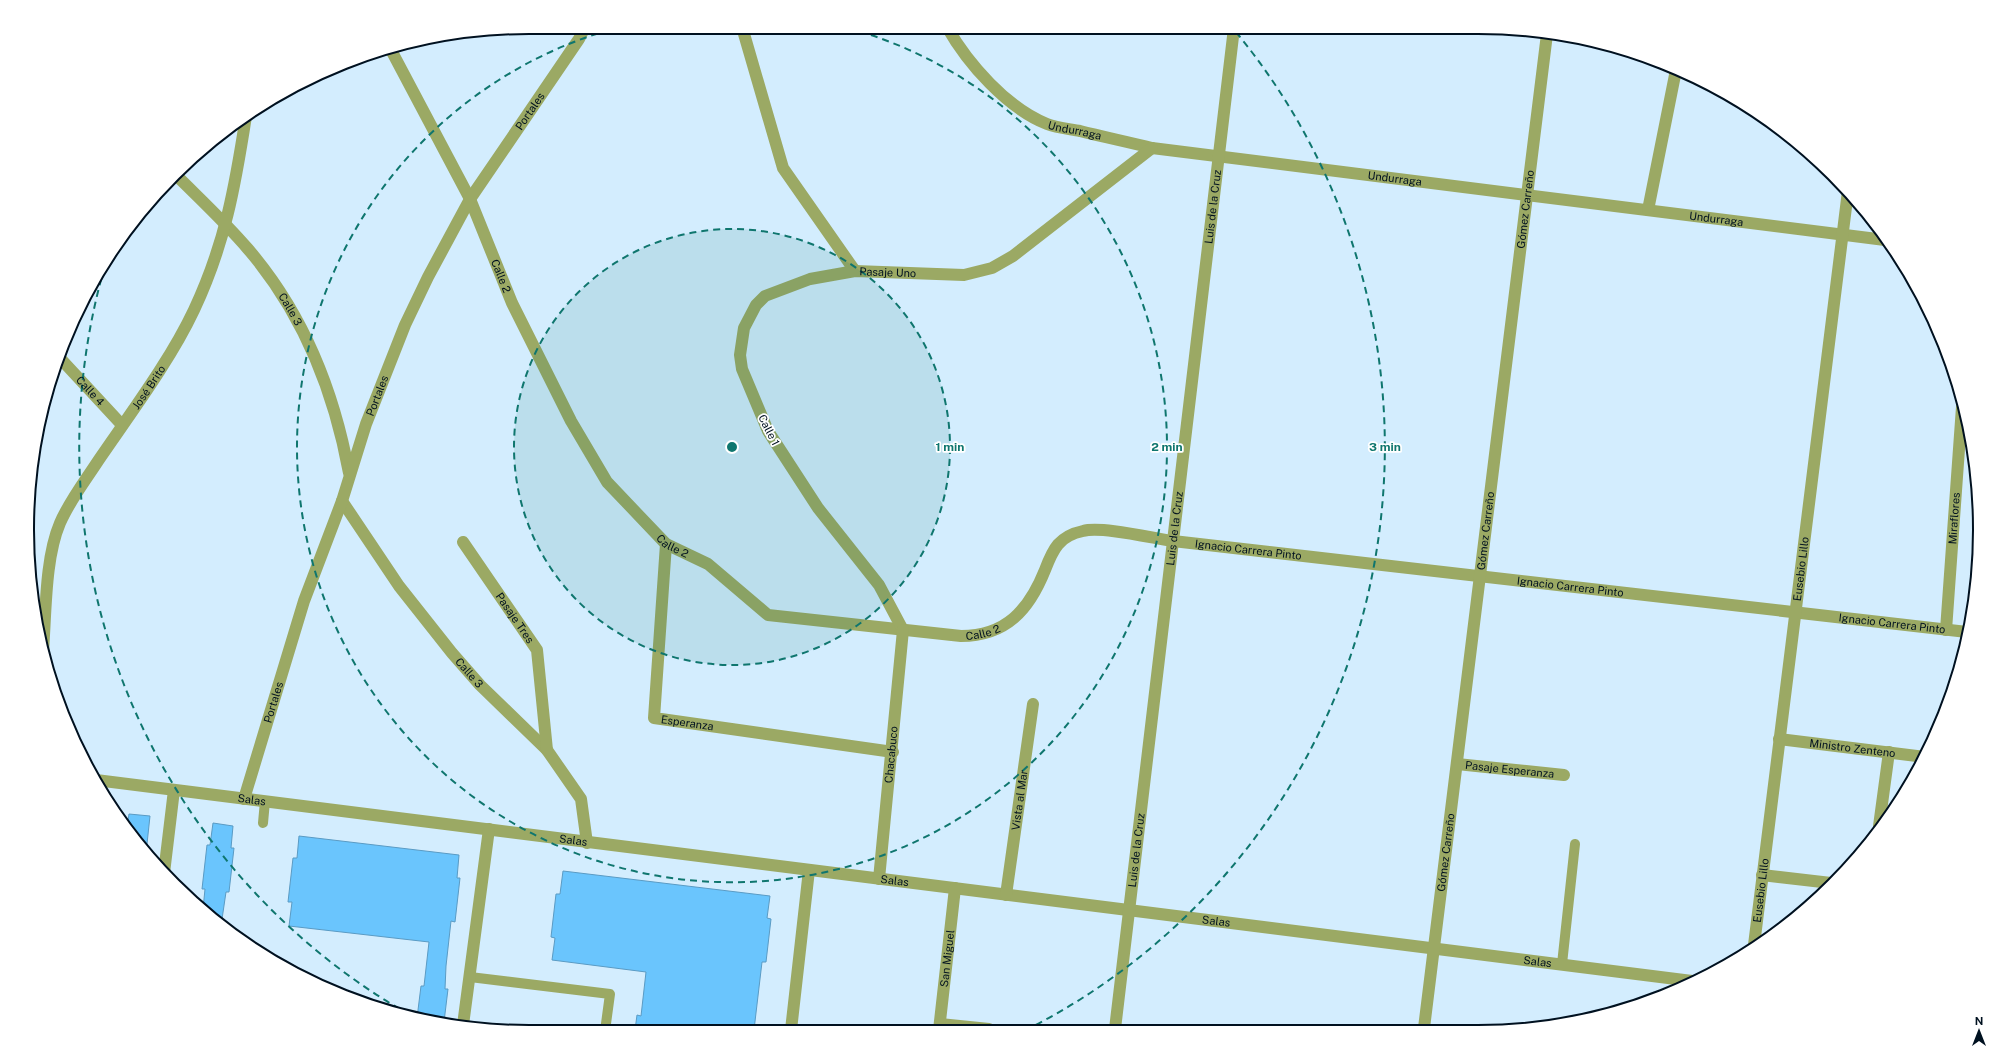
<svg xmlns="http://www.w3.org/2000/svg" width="2007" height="1059" viewBox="0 0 2007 1059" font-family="'Public Sans',sans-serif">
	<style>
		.building { fill: #6ac5fd; stroke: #5a9bc4 }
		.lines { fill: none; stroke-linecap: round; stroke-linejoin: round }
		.service { stroke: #9ba964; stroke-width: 10 }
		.minor { stroke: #9ba964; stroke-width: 12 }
		.ring { fill: none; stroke: #0f766e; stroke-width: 2; stroke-dasharray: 7 5 }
		.labels { text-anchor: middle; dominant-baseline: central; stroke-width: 3.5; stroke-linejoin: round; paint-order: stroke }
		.street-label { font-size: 11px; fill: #001120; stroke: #fff }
		.rim { fill: none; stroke: #001120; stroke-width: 2 }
		.centre { fill: #0f766e; stroke: #fff; stroke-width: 2 }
		.ring-label { font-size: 12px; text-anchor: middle; font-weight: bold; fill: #0f766e; stroke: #fff; stroke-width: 3.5; stroke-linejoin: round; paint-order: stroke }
	</style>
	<rect width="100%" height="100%" fill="#d3edfe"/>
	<path class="building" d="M129,814L150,816L146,853L127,829Z
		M213,823L233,826L231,848H234L229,892H226L221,926L203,909L205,889H202L207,845H210Z
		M299,836L459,855L457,878H460L455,922L451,921L446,966L445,989H448L444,1022L417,1018L421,986H424L429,942L289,926L292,902H288L293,858H297Z
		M563,871L770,896L767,918L771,919L766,962H762L754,1030H635L637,1015L641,1016L646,972L552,960L555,938L551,937L556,894H560Z"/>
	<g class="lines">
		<path class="service" d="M263,823L265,801
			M1562,964L1575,844
			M470,977L610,994L605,1031"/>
		<g class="minor">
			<path d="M742,27L783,168L855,271"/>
			<path id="s1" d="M947,27C968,64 1007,108 1047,124C1057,128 1070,129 1080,131C1104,137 1128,142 1152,148L1885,240"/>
			<path id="s2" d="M390,48L470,199L512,303L571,421L607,482L666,544L708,564L768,615L961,636C1006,636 1029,610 1045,570C1053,549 1059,536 1083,531C1101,526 1152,538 1173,541L1967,632"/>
			<path id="s3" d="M176,175C200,199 226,223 248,249C303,313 334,391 349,473"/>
			<path d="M1648,210L1676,70"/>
			<path id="s4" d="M59,357L122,425"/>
			<path id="s5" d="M342,501L399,586L452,653L480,685L547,750L581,799L587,843"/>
			<path id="s6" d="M463,542L537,650L547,750"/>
			<path id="s7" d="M666,544L654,718L893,752"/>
			<path id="s8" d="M903,630L879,585L818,508L768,431L742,369L740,355L744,328L756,305L765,296L810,279L855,271L964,275L992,268L1013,256L1152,148"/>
			<path id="s9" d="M1946,630L1962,407"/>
			<path id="s10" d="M43,651C46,612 45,558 60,523C70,500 85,481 98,461C130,414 170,361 194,310C225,244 235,187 246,116"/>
			<path id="s11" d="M1779,739L1925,757"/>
			<path id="s12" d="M1457,764L1564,775"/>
			<path id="s13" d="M96,780L1692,981"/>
			<path id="s14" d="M244,799L304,601L342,501L366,424L405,325L428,277L470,199L579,39L585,27"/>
			<path d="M1879,826L1889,752"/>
			<path d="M164,873L174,790"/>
			<path d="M1762,875L1831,883"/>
			<path id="s15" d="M879,879L903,630"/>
			<path id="s16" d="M1006,895L1033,704"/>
			<path id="s17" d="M1754,945L1848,191"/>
			<path d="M940,1024L989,1029"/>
			<path d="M463,1025L489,829"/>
			<path id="s18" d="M1424,1028L1547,34"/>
			<path id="s19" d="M1115,1029L1234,28"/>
			<path d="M791,1030L809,870"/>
			<path id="s20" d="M939,1030L955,888"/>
		</g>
	</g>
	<circle cx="732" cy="447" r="218" fill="#0f766e" fill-opacity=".12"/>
	<g class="ring">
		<circle cx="732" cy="447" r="218"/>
		<path d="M848 28A435 435 0 1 1 616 28"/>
		<path d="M410 1015A653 653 0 0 1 106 262M1236 32A653 653 0 0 1 1028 1029"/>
	</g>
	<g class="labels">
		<g class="street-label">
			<text stroke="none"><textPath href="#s14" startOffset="749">Portales</textPath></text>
			<text stroke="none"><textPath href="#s1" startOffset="170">Undurraga</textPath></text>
			<text stroke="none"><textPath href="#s1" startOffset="494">Undurraga</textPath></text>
			<text stroke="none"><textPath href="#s19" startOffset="828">Luis de la Cruz</textPath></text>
			<text stroke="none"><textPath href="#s18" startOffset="825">Gómez Carreño</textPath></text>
			<text stroke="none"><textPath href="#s1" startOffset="818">Undurraga</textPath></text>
			<text stroke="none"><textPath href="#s8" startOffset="515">Pasaje Uno</textPath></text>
			<text stroke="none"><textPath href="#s2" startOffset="254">Calle 2</textPath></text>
			<text stroke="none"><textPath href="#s3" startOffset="177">Calle 3</textPath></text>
			<text stroke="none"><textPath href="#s10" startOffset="292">José Brito</textPath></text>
			<text stroke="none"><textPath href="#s4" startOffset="46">Calle 4</textPath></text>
			<text stroke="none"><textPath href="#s14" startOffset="425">Portales</textPath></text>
			<text transform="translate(769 430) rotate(63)">Calle 1</text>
			<text stroke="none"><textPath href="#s9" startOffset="112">Miraflores</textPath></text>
			<text stroke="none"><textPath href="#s19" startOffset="504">Luis de la Cruz</textPath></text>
			<text stroke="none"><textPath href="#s18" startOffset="501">Gómez Carreño</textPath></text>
			<text stroke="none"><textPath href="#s2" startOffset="578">Calle 2</textPath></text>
			<text stroke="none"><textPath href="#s2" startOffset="1230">Ignacio Carrera Pinto</textPath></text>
			<text stroke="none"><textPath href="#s17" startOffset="379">Eusebio Lillo</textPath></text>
			<text stroke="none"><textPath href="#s2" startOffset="1554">Ignacio Carrera Pinto</textPath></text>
			<text stroke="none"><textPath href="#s6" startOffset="92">Pasaje Tres</textPath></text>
			<text stroke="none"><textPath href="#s2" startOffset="1878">Ignacio Carrera Pinto</textPath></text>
			<text stroke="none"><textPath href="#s2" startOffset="913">Calle 2</textPath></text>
			<text stroke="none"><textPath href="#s5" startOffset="214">Calle 3</textPath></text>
			<text stroke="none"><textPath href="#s14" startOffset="101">Portales</textPath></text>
			<text stroke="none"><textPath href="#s7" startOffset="208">Esperanza</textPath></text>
			<text stroke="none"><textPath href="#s11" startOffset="74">Ministro Zenteno</textPath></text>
			<text stroke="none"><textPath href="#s15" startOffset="125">Chacabuco</textPath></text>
			<text stroke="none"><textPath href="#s12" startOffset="53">Pasaje Esperanza</textPath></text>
			<text stroke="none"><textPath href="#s13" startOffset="157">Salas</textPath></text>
			<text stroke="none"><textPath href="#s16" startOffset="96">Vista al Mar</textPath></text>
			<text stroke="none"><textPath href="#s13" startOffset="481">Salas</textPath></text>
			<text stroke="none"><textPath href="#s19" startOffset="180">Luis de la Cruz</textPath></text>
			<text stroke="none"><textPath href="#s18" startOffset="177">Gómez Carreño</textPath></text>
			<text stroke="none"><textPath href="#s13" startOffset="805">Salas</textPath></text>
			<text stroke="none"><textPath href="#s17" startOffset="55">Eusebio Lillo</textPath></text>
			<text stroke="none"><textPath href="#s13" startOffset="1129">Salas</textPath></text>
			<text stroke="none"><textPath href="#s20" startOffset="72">San Miguel</textPath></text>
			<text stroke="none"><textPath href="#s13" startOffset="1453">Salas</textPath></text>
		</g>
	</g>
	<path d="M0 0H2007V1059H0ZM529 34H1478A495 495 0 0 1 1973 529V530A495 495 0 0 1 1478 1025H529A495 495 0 0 1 34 530V529A495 495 0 0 1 529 34Z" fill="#fff" fill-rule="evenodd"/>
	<path class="rim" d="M529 34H1478A495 495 0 0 1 1973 529V530A495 495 0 0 1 1478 1025H529A495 495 0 0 1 34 530V529A495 495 0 0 1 529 34Z"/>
	<circle cx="732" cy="447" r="6" class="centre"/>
	<g class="ring-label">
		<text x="950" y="451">1 min</text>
		<text x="1167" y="451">2 min</text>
		<text x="1385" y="451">3 min</text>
	</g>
	<g transform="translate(1979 1031)" stroke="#ffffff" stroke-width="3" paint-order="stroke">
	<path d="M0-3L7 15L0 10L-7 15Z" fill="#001120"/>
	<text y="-6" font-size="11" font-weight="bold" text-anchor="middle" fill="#001120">N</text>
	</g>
</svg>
